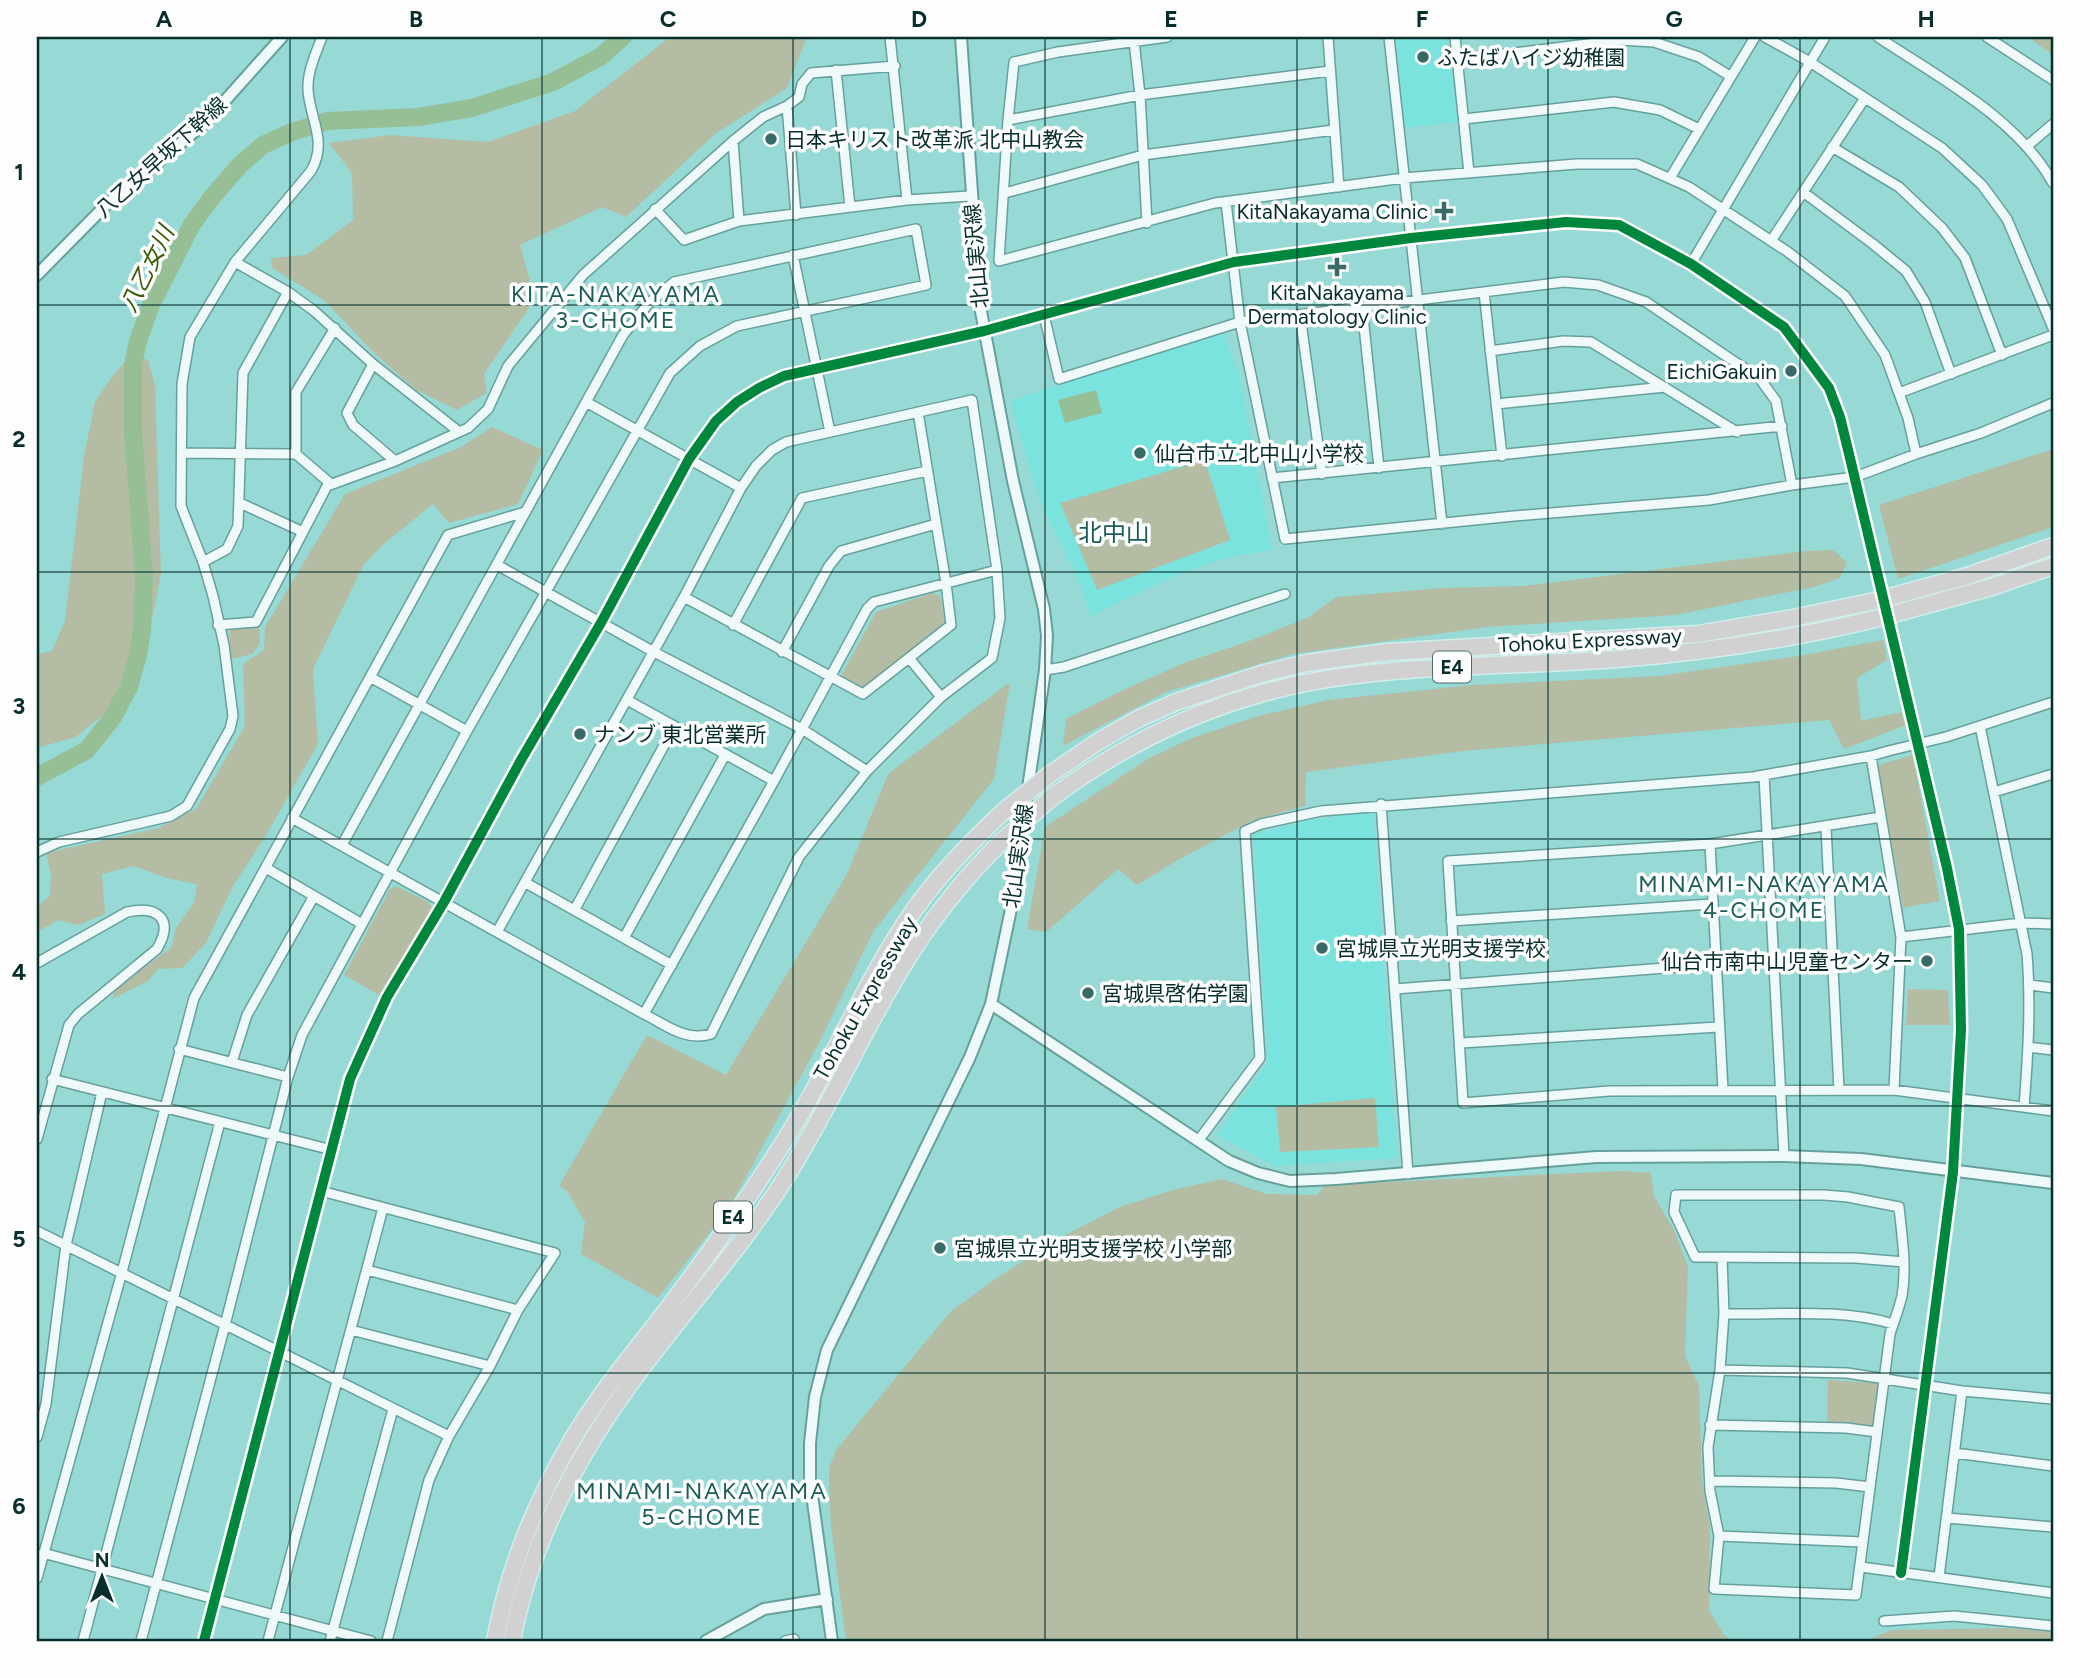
<svg xmlns="http://www.w3.org/2000/svg" width="2090" height="1678" viewBox="0 0 2090 1678" font-family="Figtree,'Noto Sans JP',sans-serif">
	<style>
		.built { fill: #7ae3dd }
		.green { fill: #b4bda3 }
		.water { fill: #96bf96 }
		.lines { fill: none; stroke-linecap: round; stroke-linejoin: round }
		.river { stroke: #96bf96; stroke-width: 18 }
		.minor-casing { stroke: #66a09d; stroke-width: 12 }
		.tertiary-casing { stroke: #66a09d; stroke-width: 14 }
		.motorway-casing { stroke: #d0eeec; stroke-width: 19 }
		.minor { stroke: #eff9f9; stroke-width: 9 }
		.tertiary { stroke: #eff9f9; stroke-width: 10 }
		.motorway { stroke: #d1d1d2; stroke-width: 16 }
		.minor-bridge-casing { stroke: #66a09d; stroke-width: 12; stroke-linecap: butt }
		.motorway-bridge-casing { stroke: #d0eeec; stroke-width: 19; stroke-linecap: butt }
		.minor-bridge { stroke: #eff9f9; stroke-width: 9 }
		.motorway-bridge { stroke: #d1d1d2; stroke-width: 16 }
		.cycleway-casing { stroke: #fdfdfd; stroke-width: 15 }
		.cycleway { stroke: #00873e; stroke-width: 10 }
		.grid { fill: none; stroke: #052e2c; stroke-width: 2; stroke-opacity: 0.55 }
		.poi-dot { fill: #386a67; stroke: #fdfdfd; stroke-width: 2.5 }
		.labels { text-anchor: middle; dominant-baseline: central; stroke-width: 7; stroke-linejoin: round; paint-order: stroke }
		.shield { fill: #fdfdfd; stroke: #4f6c6b; stroke-width: 2 }
		.shield-label { font-size: 19px; font-weight: bold; fill: #052e2c }
		.poi-label { font-size: 21px; fill: #052e2c; stroke: #fdfdfd; text-anchor: start }
		.street-label { font-size: 21px; fill: #052e2c; stroke: #fdfdfd }
		.water-label { font-size: 23px; font-style: italic; fill: #375900; stroke: #fdfdfd }
		.neighbourhood-label { font-size: 23px; letter-spacing: 2px; fill: #195c59; stroke: #fdfdfd }
		.quarter-label { font-size: 24px; fill: #195c59; stroke: #fdfdfd }
		.neatline { fill: none; stroke: #052e2c; stroke-width: 2.5 }
		.grid-label { font-size: 23px; text-anchor: middle; font-weight: bold; fill: #052e2c }
	</style>
	<rect width="100%" height="100%" fill="#97d9d5"/>
	<path class="built" d="M1396,37H1447L1458,122L1405,128Z
		M1223,331L1240,378L1272,550L1229,557L1172,577L1091,616L1077,577L1040,501L1011,405L1015,399Z
		M1373,811L1397,1158L1275,1166L1217,1135L1268,1062L1254,834L1311,820Z"/>
	<path class="green" d="M670,37H807L787,88L715,134L626,217L602,207L520,245L535,299L484,374L487,393L457,410L416,390L372,351L324,300L272,268L271,258L306,255L353,220L352,173L329,143L390,135L488,142L575,111Z
		M2028,37H2053V55Z
		M134,357L148,360L155,385L161,574L139,686L76,737L37,748V654L52,651L65,621L84,456L95,402L112,377L127,359Z
		M492,427L543,450L518,504L449,523L433,504L387,541L364,564L313,669L318,744L265,837L233,886L206,943L182,968L158,969L148,981L112,999L115,990L125,981L171,948L176,928L194,903L197,884L167,878L134,866L102,874L105,914L78,925L58,920L37,932V907L50,895L51,875L46,853L158,828L196,809L245,726L243,664L264,650L265,627L345,494L461,447Z
		M2053,449V527L1898,579L1879,505Z
		M1205,460L1230,540L1097,590L1060,503Z
		M1833,550L1847,562L1840,578L1814,587L1675,615L1487,627L1293,654L1166,692L1063,746L1066,719L1121,691L1184,663L1252,640L1309,617L1336,597L1441,588L1523,586L1806,551Z
		M932,593L940,596L944,618L942,625L868,688L844,681L842,674L876,612Z
		M229,627H259L260,644L252,654L231,659Z
		M1883,640L1887,660L1857,678L1861,721L1901,712L1906,725L1844,749L1829,720L1463,751L1306,772L1305,806L1251,821L1178,860L1137,885L1118,869L1046,932L1027,929L1045,827L1149,758L1192,738L1258,716L1328,700L1472,685L1659,676L1799,656Z
		M1010,682L994,779L873,932L819,1043L729,1208L658,1298L581,1254L585,1222L567,1191L559,1186L647,1035L726,1075L847,874L888,774Z
		M1913,755L1940,901L1903,908L1878,765Z
		M396,886L428,902L432,908L381,996L344,975L390,889Z
		M1908,989L1948,990L1950,1025H1906Z
		M1375,1098L1379,1147L1280,1152L1276,1107Z
		M1620,1171L1651,1173L1654,1196L1674,1230L1688,1267L1685,1356L1699,1386L1702,1482L1710,1526L1709,1610L1724,1635L1734,1641H846L831,1527L829,1489V1468L836,1450L951,1311L1007,1271L1071,1232L1120,1207L1173,1190L1222,1179L1267,1194L1317,1195L1325,1185Z
		M1828,1380L1878,1383L1881,1386L1876,1423L1873,1426L1827,1424Z
		M2008,1628L2053,1632V1641H1864L1892,1630Z"/>
	<path class="water" d="M1096,390L1102,413L1065,423L1058,400Z"/>
	<g class="lines">
		<path class="river" d="M37,777L87,750L113,717L129,687L138,655L142,630L144,576L133,432V365L138,341L151,305L191,226L212,197L241,164L263,145L292,132L327,121L418,117L472,108L553,82L600,57L623,37"/>
		<defs>
			<path id="minor" d="M890,37L907,200
				M1167,37L1058,52L1014,62L1008,120L999,261L1215,203L1404,178L1577,164H1637L1689,187L1788,252L1845,296L1885,355L1908,418L1916,454
				M1328,37L1339,187
				M1389,37L1442,524
				M1455,37L1469,173
				M1765,37L1810,62L1942,148L1982,185L2007,219L2053,328
				M1878,37C1939,78 2016,117 2053,183
				M1987,37L2053,80
				M1134,41L1140,95L1147,223
				M1457,60L1620,40L1654,42L1699,57L1730,76
				M836,70L850,207
				M787,106L796,215
				M1464,119L1614,102L1660,110L1699,129
				M1008,120L1140,95L1330,71
				M733,141L739,221
				M2027,146L2053,124
				M1832,147L1899,187L1942,228L1965,258L2002,355
				M1670,178L1755,37
				M1803,192L1873,244L1906,271L1925,302L1951,374
				M1005,193L1143,155L1334,130
				M1226,202L1240,322L1285,539L1514,516L1709,500L1792,485L1855,477L1916,454L1981,433L2053,403
				M655,209L684,240L739,221L907,200L970,196
				M1771,241L1865,98
				M793,255L830,432
				M235,262L288,292L313,310L373,364L458,431
				M1691,264L1825,37
				M1484,292L1502,456
				M1362,307L1379,468
				M1044,315L1059,379L1240,322L1564,282L1598,285L1646,302L1760,379L1776,401L1792,485
				M1300,315L1322,474
				M1490,351L1563,341L1591,342L1737,432
				M373,364L347,413L353,425L395,461
				M1899,393L2053,335
				M586,402L741,488
				M1496,404L1665,387
				M183,453L296,454L331,484
				M296,454V392L335,328
				M1272,478L1782,426
				M240,503L303,532
				M203,562L227,549L238,526L243,373L288,292
				M497,565L654,652L802,729L867,771
				M684,597L863,694L951,625L946,583L918,412
				M218,625L256,622L327,486L395,461L468,428L488,409L508,366L583,275L733,141L763,117L787,106L799,97L802,84L811,73L895,66
				M733,625L802,498L927,471
				M782,652L829,566L841,551L936,524
				M909,658L941,697
				M1045,670L1064,667L1285,594
				M370,677L467,731
				M627,700L774,781
				M1980,726L2027,954C2031,1005 2028,1056 2024,1107
				M1946,737L2053,702
				M1871,756L1901,937L1894,1090
				M1764,775L1784,1156
				M1994,792L2053,774
				M1381,804L1408,1174
				M1881,817L1710,844L1448,861L1463,1103L1609,1091L1894,1090L2053,1111
				M292,818L644,1014C666,1025 686,1042 711,1034L799,857L867,771L941,697L992,658L1000,618L997,570L972,400L786,442L772,450L756,466L741,488L684,597L497,932
				M1826,827L1839,1090
				M1710,844L1723,1090
				M37,852L59,842L171,816L187,806L230,729L233,716L224,645L213,596L203,562L181,506L182,384L190,337L235,262L311,171C328,141 310,120 308,90C307,72 316,53 322,37
				M266,868L362,924
				M526,883L672,965
				M575,909L674,727
				M1451,921L1712,904
				M1901,937L2021,923L2053,924
				M624,938L725,755
				M37,963L127,912C159,905 174,920 157,949L78,1014L69,1025L37,1139
				M2030,985L2053,988
				M1395,989L1716,964
				M644,1014L774,781L867,609L874,602L997,570
				M1461,1043L1718,1027
				M2028,1047L2053,1050
				M179,1049L288,1077
				M232,1062L247,1015L314,896
				M52,1079L332,1150
				M1198,1141L1260,1058L1245,831L1261,824L1321,811L1753,777L1871,756L1888,751
				M321,1191L555,1253L518,1310L490,1366L449,1436L429,1480L387,1641
				M37,1231L449,1436
				M1722,1257L1724,1314L1720,1370L1708,1447L1710,1491L1719,1536L1714,1589L1856,1595L1890,1334C1894,1321 1899,1309 1902,1296C1907,1267 1902,1237 1899,1207L1848,1197L1824,1195H1676L1674,1212L1695,1257L1856,1258L1904,1262
				M367,1270L518,1310
				M1724,1314C1779,1315 1840,1308 1893,1324
				M351,1330L490,1366
				M1720,1370L1847,1373L1962,1391L2053,1399
				M1710,1425L1846,1428L1877,1432
				M37,1437L46,1404L66,1245L102,1092
				M1955,1453L2053,1466
				M1710,1481L1836,1483L1870,1487
				M1947,1518L2053,1527
				M1719,1536L1863,1542
				M43,1553L371,1641
				M1861,1567L2053,1593
				M1939,1577L1962,1391
				M37,1578L122,1272L194,998L448,535L525,512
				M1884,1621L1954,1616L2053,1626
				M83,1641L220,1122
				M141,1641L225,1325L288,1077L302,1035L467,731L670,373L700,346L737,326L926,285L916,229L674,282L649,303L623,335L342,845
				M268,1641L383,1208
				M330,1641L393,1409
				M785,1641L794,1639V1641"/>
			<path id="tertiary" d="M37,275L106,205L206,122L282,37
				M991,1004L1229,1161L1258,1173L1290,1181L1336,1179L1596,1157L1784,1156L1861,1159L2053,1183
				M204,1641L350,1079L387,997L444,902L521,760L602,621L689,459L716,421L737,402L759,388L784,376L984,331L1234,262L1411,238L1566,222L1619,225L1691,264L1784,327L1829,388L1840,417L1850,458L1947,868L1959,929L1961,1030L1953,1172L1901,1573
				M706,1641L764,1609L827,1599
				M832,1641L810,1480V1443L815,1397L827,1350L970,1057L991,1004L1010,914L1045,670L1047,636L1044,609L1013,481L980,306L961,37"/>
			<path id="motorway" d="M1893,596L1967,576L2053,546
				M1897,613L1992,587L2053,566
				M1049,775L1099,741L1138,719L1176,702L1261,674L1306,663L1387,652L1698,634L1793,618L1875,601
				M1050,799C1134,736 1229,694 1333,678C1428,664 1523,666 1618,659C1706,652 1793,639 1879,618
				M495,1641C508,1571 536,1501 572,1440C601,1391 638,1348 672,1303C709,1254 745,1203 778,1151C825,1079 857,997 904,925C932,881 968,845 1005,810
				M512,1641C529,1547 574,1461 630,1384C680,1315 737,1254 783,1182C826,1115 857,1042 898,974C927,925 961,881 1002,841"/>
		</defs>
		<use href="#minor" class="minor-casing"/>
		<use href="#tertiary" class="tertiary-casing"/>
		<use href="#motorway" class="motorway-casing"/>
		<use href="#minor" class="minor"/>
		<use href="#tertiary" class="tertiary"/>
		<use href="#motorway" class="motorway"/>
		<defs>
			<path id="minor-bridge" d="M1888,751L1946,737"/>
			<path id="motorway-bridge" d="M1875,601L1893,596
				M1879,618L1897,613
				M1005,810L1049,775
				M1002,841L1050,799"/>
		</defs>
		<use href="#minor-bridge" class="minor-bridge-casing"/>
		<use href="#motorway-bridge" class="motorway-bridge-casing"/>
		<use href="#minor-bridge" class="minor-bridge"/>
		<use href="#motorway-bridge" class="motorway-bridge"/>
		<defs>
			<path id="cycleway" d="M204,1641L350,1079L387,997L444,902L521,760L602,621L689,459L716,421L737,402L759,388L784,376L984,331L1234,262L1411,238L1566,222L1619,225L1691,264L1784,327L1829,388L1840,417L1850,458L1947,868L1959,929L1961,1030L1953,1172L1901,1573"/>
		</defs>
		<use href="#cycleway" class="cycleway-casing"/>
		<use href="#cycleway" class="cycleway"/>
	</g>
	<path class="grid" d="M290,37V1641M542,37V1641M793,37V1641M1045,37V1641M1297,37V1641M1548,37V1641M1800,37V1641M37,305H2053M37,572H2053M37,839H2053M37,1106H2053M37,1373H2053"/>
	<g class="poi-dot">
		<circle cx="1423" cy="57" r="7"/>
		<circle cx="771" cy="139" r="7"/>
		<path d="M1440.5 200.5h7v7h7v7h-7v7h-7v-7h-7v-7h7z"/>
		<path d="M1333.5 256.5h7v7h7v7h-7v7h-7v-7h-7v-7h7z"/>
		<circle cx="1791" cy="371" r="7"/>
		<circle cx="1140" cy="453" r="7"/>
		<circle cx="580" cy="734" r="7"/>
		<circle cx="1322" cy="948" r="7"/>
		<circle cx="1927" cy="961" r="7"/>
		<circle cx="1088" cy="993" r="7"/>
		<circle cx="940" cy="1248" r="7"/>
	</g>
	<g class="labels">
		<g class="shield">
			<rect x="1433" y="651.5" width="38" height="31" rx="5"/>
			<rect x="714" y="1201.5" width="38" height="31" rx="5"/>
		</g>
		<g class="shield-label">
			<text x="1452" y="667">E4</text>
			<text x="733" y="1217">E4</text>
		</g>
		<g class="poi-label">
			<text x="1437" y="57">ふたばハイジ幼稚園</text>
			<text x="785" y="139">日本キリスト改革派 北中山教会</text>
			<text x="1428" y="211" text-anchor="end">KitaNakayama Clinic</text>
			<text x="1337" y="292" text-anchor="middle">KitaNakayama<tspan x="1337" dy="24">Dermatology Clinic</tspan></text>
			<text x="1777" y="371" text-anchor="end">EichiGakuin</text>
			<text x="1154" y="453">仙台市立北中山小学校</text>
			<text x="594" y="734">ナンブ 東北営業所</text>
			<text x="1336" y="948">宮城県立光明支援学校</text>
			<text x="1913" y="961" text-anchor="end">仙台市南中山児童センター</text>
			<text x="1102" y="993">宮城県啓佑学園</text>
			<text x="954" y="1248">宮城県立光明支援学校 小学部</text>
		</g>
		<g class="street-label">
			<text transform="translate(161 157) rotate(-42)">八乙女早坂下幹線</text>
			<text transform="translate(976 256) rotate(-95)">北山実沢線</text>
			<text transform="translate(1590 640) rotate(-3)">Tohoku Expressway</text>
			<text transform="translate(1018 856) rotate(-82)">北山実沢線</text>
			<text transform="translate(865 998) rotate(-60)">Tohoku Expressway</text>
		</g>
		<g class="water-label">
			<text transform="translate(147 269) rotate(-64)">八乙女川</text>
		</g>
		<g class="neighbourhood-label">
			<text x="616" y="294">KITA-NAKAYAMA<tspan x="616" dy="26">3-CHOME</tspan></text>
			<text x="1764" y="884">MINAMI-NAKAYAMA<tspan x="1764" dy="26">4-CHOME</tspan></text>
			<text x="702" y="1491">MINAMI-NAKAYAMA<tspan x="702" dy="26">5-CHOME</tspan></text>
		</g>
		<g class="quarter-label">
			<text x="1114" y="532">北中山</text>
		</g>
	</g>
	<rect width="2090" height="1678" fill="none" stroke="#fdfdfd" stroke-width="77"/>
	<g transform="translate(102 1577)" stroke="#fdfdfd" stroke-width="5" paint-order="stroke">
	<path d="M0-5L12 26L0 18L-12 26Z" fill="#052e2c"/>
	<text y="-10" font-size="19" font-weight="bold" text-anchor="middle" fill="#052e2c">N</text>
	</g>
	<rect x="38" y="38" width="2014" height="1602" class="neatline"/>
	<g class="grid-label">
		<text x="164" y="27">A</text>
		<text x="416" y="27">B</text>
		<text x="668" y="27">C</text>
		<text x="919" y="27">D</text>
		<text x="1171" y="27">E</text>
		<text x="1422" y="27">F</text>
		<text x="1674" y="27">G</text>
		<text x="1926" y="27">H</text>
		<text x="19" y="180">1</text>
		<text x="19" y="447">2</text>
		<text x="19" y="714">3</text>
		<text x="19" y="980">4</text>
		<text x="19" y="1247">5</text>
		<text x="19" y="1514">6</text>
	</g>
</svg>
